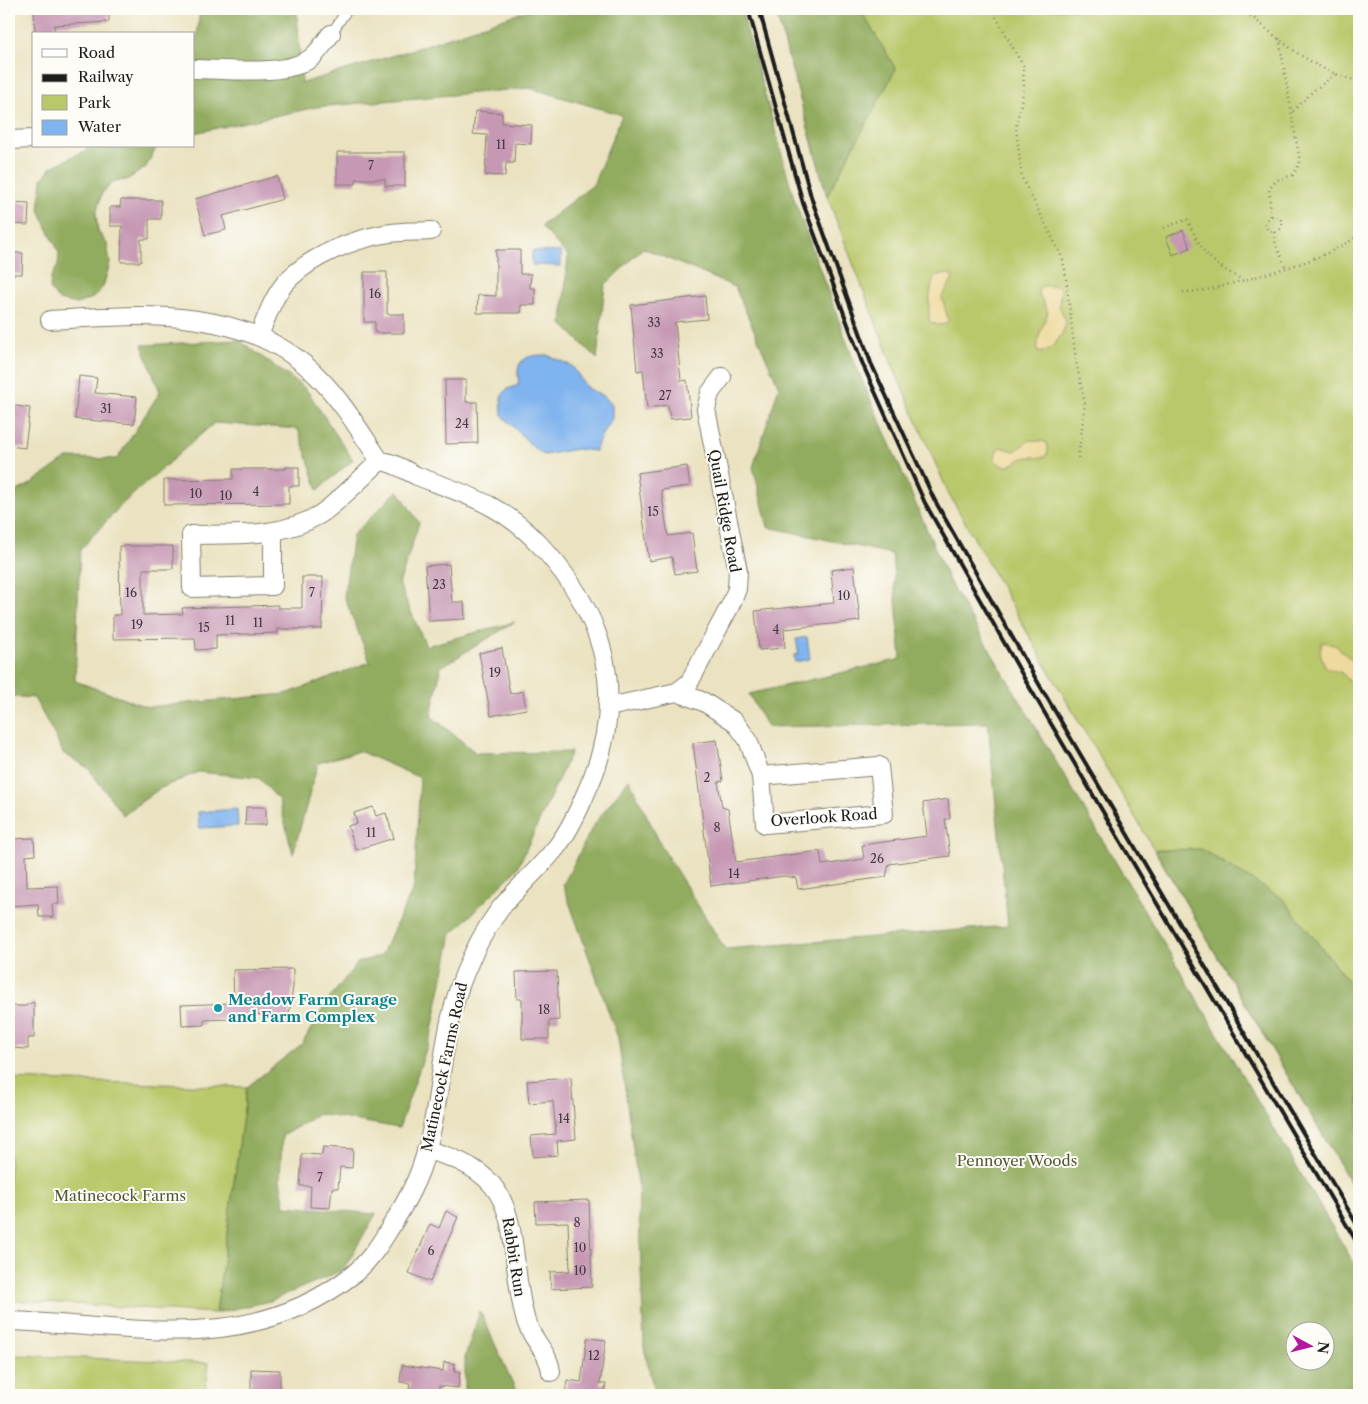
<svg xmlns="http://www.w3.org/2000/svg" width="1368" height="1404" viewBox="0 0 1368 1404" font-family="'Libre Caslon Text',serif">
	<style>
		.green { fill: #b9c86a; stroke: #6a7243 }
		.forest { fill: #92ac5e; stroke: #57643d; fill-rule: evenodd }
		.sand { fill: #eeda9e; stroke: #857b5d }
		.water { fill: #80b4ee; stroke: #4e6885 }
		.building { fill: #c698b4 }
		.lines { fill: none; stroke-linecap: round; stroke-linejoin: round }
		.service-casing { stroke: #837f6e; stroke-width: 11 }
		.minor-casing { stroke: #837f6e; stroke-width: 20 }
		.path { stroke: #837f6e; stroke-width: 2.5; stroke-dasharray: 1 4; stroke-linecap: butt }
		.service { stroke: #fff; stroke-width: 9 }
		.minor { stroke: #fff; stroke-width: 18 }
		.rail { stroke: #1c1c1c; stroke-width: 4 }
		.culture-dot { fill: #0f9aa8; stroke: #fdfcf7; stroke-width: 2 }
		.labels { text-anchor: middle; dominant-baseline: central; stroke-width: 4; stroke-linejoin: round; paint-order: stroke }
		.number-label { font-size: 12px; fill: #463b42 }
		.street-label { font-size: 15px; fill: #1c1c1c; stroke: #fdfcf7 }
		.culture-label { font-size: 15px; font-weight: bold; fill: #0d838f; stroke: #fdfcf7; text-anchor: start }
		.park-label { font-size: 15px; fill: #535837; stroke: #fdfcf7 }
	</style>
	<rect width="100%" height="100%" fill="#fdfcf7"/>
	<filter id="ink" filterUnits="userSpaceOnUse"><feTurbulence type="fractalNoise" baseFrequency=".02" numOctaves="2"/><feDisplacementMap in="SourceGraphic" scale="10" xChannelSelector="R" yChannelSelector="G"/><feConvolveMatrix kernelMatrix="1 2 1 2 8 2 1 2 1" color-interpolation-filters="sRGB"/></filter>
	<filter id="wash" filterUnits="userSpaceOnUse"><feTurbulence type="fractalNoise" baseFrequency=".0096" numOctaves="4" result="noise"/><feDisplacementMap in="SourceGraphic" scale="20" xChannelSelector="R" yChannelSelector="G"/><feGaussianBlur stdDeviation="1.12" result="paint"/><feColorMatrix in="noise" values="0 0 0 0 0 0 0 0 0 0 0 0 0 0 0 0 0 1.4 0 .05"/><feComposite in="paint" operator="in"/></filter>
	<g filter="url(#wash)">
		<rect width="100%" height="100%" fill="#eae2c0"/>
		<path class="green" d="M775,9H1359V1197L1049,671L948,492L893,367L827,196Z
			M9,1079L247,1087L216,1313L9,1300Z
			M9,1355L209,1363L205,1395H9Z"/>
		<path class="forest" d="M200,9H299L297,13L302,83L405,52L531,9H741L795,202L853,359L950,583L1359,1272V1395H655L644,1348L638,1185L618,1038L563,885L593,826L629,779L663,849L725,949L1008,926L988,723L767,727L749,694L901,659L892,554L768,527L753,467L779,387L735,287L643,248L605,285L597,359L562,324L568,256L541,226L593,185L622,115L530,88L317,107L194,133V41L197,37ZM1296,1332H1326V1362H1296Z
			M775,9H860L896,69L827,196Z
			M95,146H157L146,167L127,180L115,181L102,193L96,214L98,231L107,244L110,263L103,287L93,298L77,304L59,300L50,289L51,277L58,266L59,253L39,210L42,179L51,167Z
			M239,340L306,389L353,460L318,490L298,429L214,423L122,504L80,550L75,681L147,707L286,694L370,662L344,596L353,535L398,490L419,523L399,584L426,646L515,622L441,667L431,716L476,753L571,752L517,869L452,934L431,1035L399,1128L319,1114L282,1136L280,1180L285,1206L376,1214L343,1270L270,1301L216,1313L247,1087L302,1044L326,1003L358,962L381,956L414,887L420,778L359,751L318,763L293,854L279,800L259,778L198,772L159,789L123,815L88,768L63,753L55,736L34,698L9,696V495L29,485L67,458L117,459L160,392L142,345Z
			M1201,849L1283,899L1359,995V1197L1155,850Z
			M480,1311L518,1395H465V1357Z"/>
		<path class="sand" d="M947,274L951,275L953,279L942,297L948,320L946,324L938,325L930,322C927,316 930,283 935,277Z
			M1044,286H1057L1061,290L1059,305L1066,322C1065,333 1050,355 1037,352L1039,336L1048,312L1038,292L1040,287Z
			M1030,440L1046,442L1048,449L1047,455C1040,460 1035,456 1028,457C1015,458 1009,475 995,460L996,452L1000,447L1015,451Z
			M1322,642L1335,645L1357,665L1359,682L1351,683L1342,673L1326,668L1320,653Z"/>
		<path class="water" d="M532,251L561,252V266L532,265Z
			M547,355L572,366L587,388L605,397L612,405V419L603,432L595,451L576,449L544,455L534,448L502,415L501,397L507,389L517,386C520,380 518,378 518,373C518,356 533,355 547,355Z
			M807,637L810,659L795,662L794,655L799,654L796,639Z
			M237,809L238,826L199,828L198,812Z"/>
		<g id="blocks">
			<path class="building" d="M34,9H109V22L54,25V34H35Z
				M475,111L502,113V123L532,125L531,144L515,143L514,163H506L505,176L485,175L487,135L473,134Z
				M337,152H405V186H385V179H356V184H337Z
				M277,176L283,199L223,216L226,230L205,235L195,199Z
				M121,200H161V219H149V239H141V262H121L122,226H110V207H120Z
				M9,202L29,203L28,225L9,224Z
				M1183,230L1190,248L1173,255L1166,237Z
				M496,250H520V274H531L530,288H535V305H521V313H477L478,295L496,296Z
				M9,253H23L22,274H9Z
				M364,272H387V314H404V333H375V322H364Z
				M705,296L707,319L675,322L681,381L687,380L691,417L670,419L668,405L647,408L643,370L637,371L631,305Z
				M79,376L97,378L95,393L137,397L134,424L75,419Z
				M445,380H466V402H477L478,443L446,444Z
				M9,405L30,408L25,448L9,446Z
				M687,466L690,486L661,490L668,536L692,533L697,571L675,574L672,557L649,561L637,473Z
				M286,467H299V486H289V504L164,505V480L233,479V469H286Z
				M119,546H173V569H143V615L183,614L182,608L278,605V608H302V577H323L322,629H278V633L216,635V649L196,650L195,638L113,639V615H120Z
				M449,564L452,602H464L465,619L429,621L425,566Z
				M854,567L860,621L784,629L785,648L759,650L755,611L834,603L831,570Z
				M502,648L510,694L523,691L526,709L491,716L479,653Z
				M717,740L723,781L718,782L722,807L728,809L736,862L820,851L822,865L864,859L862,845L927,836L923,803L948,799L950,819H945L950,856L889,864L886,877L798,889L796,878L784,876L711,886L693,743Z
				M246,807H266V825H245Z
				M373,807L376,816L386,813L394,838L356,850L348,826L357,823L354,813Z
				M34,838L35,855L26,856L27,887L58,886L59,904H52L53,917H39L38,904L9,906V839Z
				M293,969V987L288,1020L255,1014L256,1018L204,1020V1025L182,1026L181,1005L234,1003L233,970Z
				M557,971L559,1020L549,1021V1039H522V999H517L516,972Z
				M34,1002V1038H28V1049L9,1048V1006H25Z
				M571,1078L576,1139L557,1141L558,1155L533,1157L531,1136L556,1134L553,1101L529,1103L527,1081Z
				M323,1147L353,1149L352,1168L340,1167L338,1188H332L330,1208L310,1207L311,1186H300L302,1154L322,1155Z
				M589,1200L592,1287L551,1289L550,1272L570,1271L568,1222L536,1223L535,1202Z
				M446,1211L458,1217L430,1282L409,1273L430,1224L439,1228Z
				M587,1338L606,1340L600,1384H606L604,1395H565L567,1380L581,1382Z
				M444,1362L455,1364L454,1372H460L458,1388L439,1386L438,1395H408L410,1383L400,1382L402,1365L443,1371Z
				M251,1369L280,1370V1395H255V1389H251Z"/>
		</g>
	</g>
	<g filter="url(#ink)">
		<use href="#blocks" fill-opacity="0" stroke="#837f6e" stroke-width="1"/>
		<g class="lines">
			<defs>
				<path id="service" d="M331,34L347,10L351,9"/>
				<path id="minor" d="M194,69C225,69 286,77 311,58C319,52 325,41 331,34
					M9,140L34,139
					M50,320C143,314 249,305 319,378C343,402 361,433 380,461
					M259,336C267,316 274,293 290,278C314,255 352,240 384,234C399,231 416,232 431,231
					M273,533V586L192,588L191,535C234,534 280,538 319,515C337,504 363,476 380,461
					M677,692L689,683L731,604L737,589L738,571L706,409L710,393L722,377
					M609,707L677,692L704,702L735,722L748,740L761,776L765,824L884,814L879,766L761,776
					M426,1150C531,1175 504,1237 525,1318C530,1339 549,1351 551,1372
					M9,1321C128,1325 247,1357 351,1276C368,1263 379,1246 390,1228C402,1209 413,1190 421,1168C443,1106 439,1036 464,975C473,952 485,929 500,909C517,888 538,870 555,849C568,833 577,814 585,795C629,702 609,619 540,545C502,504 467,495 417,476C404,470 394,462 380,461"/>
			</defs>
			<use href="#service" class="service-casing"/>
			<use href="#minor" class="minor-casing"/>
			<path class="path" d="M1243,9C1277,38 1314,72 1359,81
				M996,17L1023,66L1024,88L1016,128L1022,178L1062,257L1065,270L1076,361L1085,404L1078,459
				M1293,111L1313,91L1336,74
				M1266 224a8 8 0 1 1 16 0a8 8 0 1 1-16 0Z
				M1271,216L1269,189L1277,180L1293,175L1300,163L1279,38
				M1164,228L1187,219C1203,254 1209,262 1243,280
				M1274,232L1276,245L1286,268
				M1183,292C1206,292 1230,284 1252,278C1289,267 1327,258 1359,235"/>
			<use href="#service" class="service"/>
			<use href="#minor" class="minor"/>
			<path class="rail" d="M748,9L803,203L863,365L925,503L1027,683L1359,1246
				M759,9L812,200L871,363L934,499L1036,679L1359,1228"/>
		</g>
	</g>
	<circle class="culture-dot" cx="218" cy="1008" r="5"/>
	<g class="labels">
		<g class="number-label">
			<text x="501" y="144">11</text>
			<text x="371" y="165">7</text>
			<text x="375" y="293">16</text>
			<text x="654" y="322">33</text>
			<text x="657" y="353">33</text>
			<text x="665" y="395">27</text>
			<text x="106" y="408">31</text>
			<text x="462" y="423">24</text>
			<text x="256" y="491">4</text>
			<text x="196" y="493">10</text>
			<text x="226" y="495">10</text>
			<text x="653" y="511">15</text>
			<text x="439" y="584">23</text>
			<text x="131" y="592">16</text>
			<text x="312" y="592">7</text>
			<text x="844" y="595">10</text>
			<text x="230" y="620">11</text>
			<text x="258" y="622">11</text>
			<text x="137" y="624">19</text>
			<text x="204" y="627">15</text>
			<text x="776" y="629">4</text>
			<text x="495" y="672">19</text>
			<text x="707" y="777">2</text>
			<text x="717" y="827">8</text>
			<text x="371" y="832">11</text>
			<text x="877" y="858">26</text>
			<text x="734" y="873">14</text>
			<text x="544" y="1009">18</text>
			<text x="564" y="1118">14</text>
			<text x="320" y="1177">7</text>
			<text x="577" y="1222">8</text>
			<text x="580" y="1247">10</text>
			<text x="431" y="1250">6</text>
			<text x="580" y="1270">10</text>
			<text x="594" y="1355">12</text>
		</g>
		<g class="street-label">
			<text transform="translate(725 511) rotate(80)">Quail Ridge Road</text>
			<text transform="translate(824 817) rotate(-4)">Overlook Road</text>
			<text transform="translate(444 1067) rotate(-78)">Matinecock Farms Road</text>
			<text transform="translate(514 1257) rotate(81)">Rabbit Run</text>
		</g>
		<g class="culture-label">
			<text x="228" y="999">Meadow Farm Garage<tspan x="228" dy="17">and Farm Complex</tspan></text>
		</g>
		<g class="park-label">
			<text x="1017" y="1160">Pennoyer Woods</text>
			<text x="120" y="1195">Matinecock Farms</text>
		</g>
	</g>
	<rect width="1368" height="1404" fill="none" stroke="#fdfcf7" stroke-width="30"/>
	<rect x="32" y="32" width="162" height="115" fill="#fdfcf7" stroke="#a3a29f"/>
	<rect x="42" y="49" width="25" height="8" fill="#ffffff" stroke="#a3a29f"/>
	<text x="78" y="58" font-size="15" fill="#1c1c1c">Road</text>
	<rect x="42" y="74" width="25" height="8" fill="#1c1c1c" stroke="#a3a29f"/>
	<text x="78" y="82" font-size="15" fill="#1c1c1c">Railway</text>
	<rect x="42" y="95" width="25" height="15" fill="#b9c86a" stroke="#a3a29f"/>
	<text x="78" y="108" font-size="15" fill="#1c1c1c">Park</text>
	<rect x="42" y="120" width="25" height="15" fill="#80b4ee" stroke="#a3a29f"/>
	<text x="78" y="132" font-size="15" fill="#1c1c1c">Water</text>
	<g transform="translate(1310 1346) rotate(97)"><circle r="24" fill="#fdfcf7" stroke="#a3a29f"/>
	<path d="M0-4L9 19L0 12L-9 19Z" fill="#b5179e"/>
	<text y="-8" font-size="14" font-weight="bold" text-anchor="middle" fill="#1c1c1c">N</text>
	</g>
</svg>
